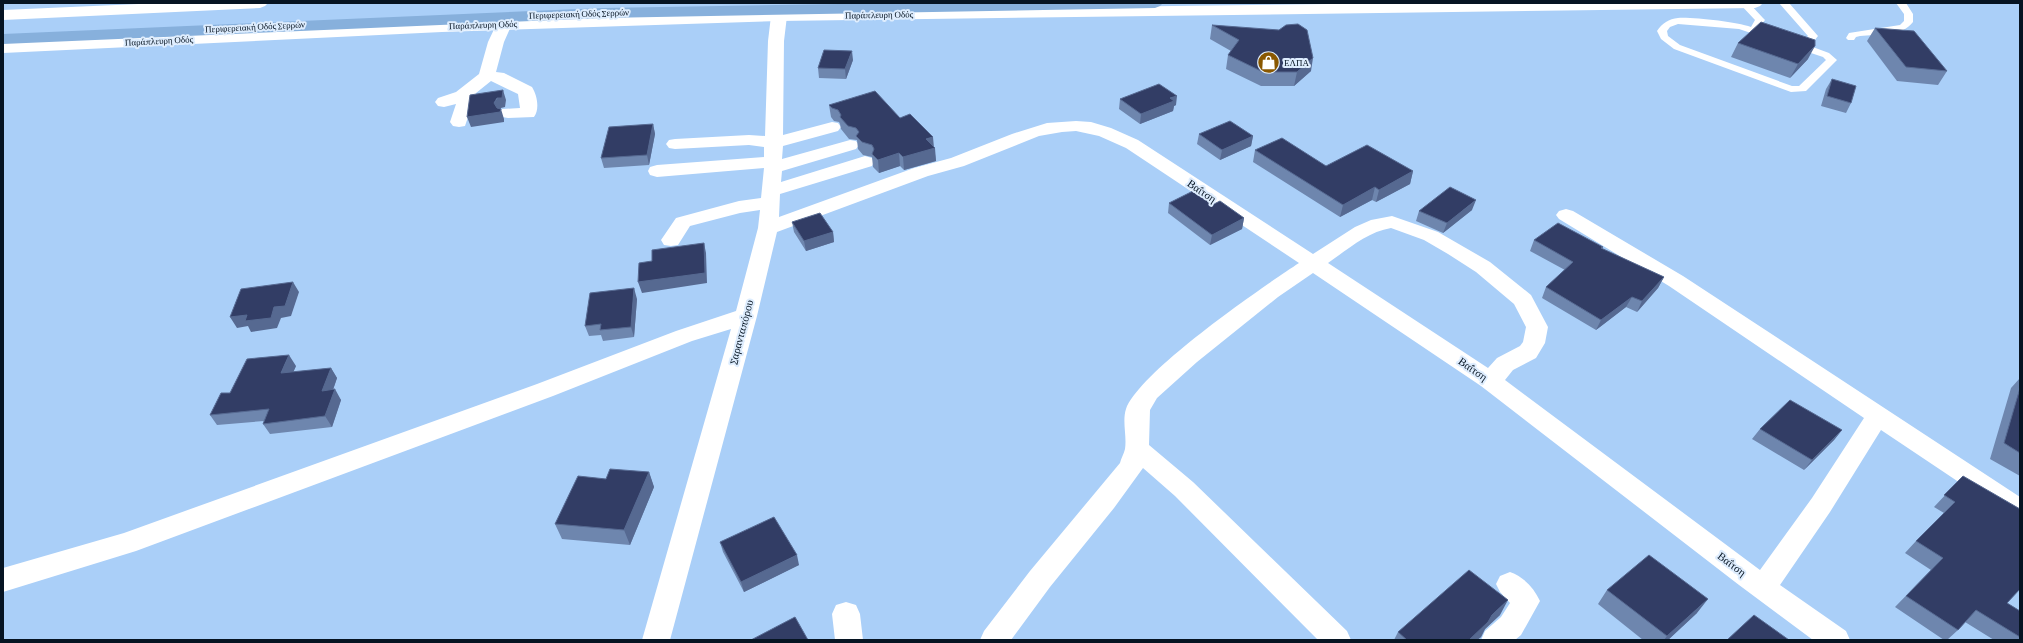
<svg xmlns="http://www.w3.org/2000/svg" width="2023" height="643" viewBox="0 0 2023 643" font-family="'Crimson Pro',serif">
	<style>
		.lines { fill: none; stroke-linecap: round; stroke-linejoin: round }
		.service { fill: #fff; fill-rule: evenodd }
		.minor { fill: #fff; fill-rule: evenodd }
		.tertiary { fill: #fff; fill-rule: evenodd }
		.primary { fill: #87b0dc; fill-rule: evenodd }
		.wall { fill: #6e86ae }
		.shaded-wall { fill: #566991 }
		.building { fill: #323d65; stroke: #566991 }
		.labels { text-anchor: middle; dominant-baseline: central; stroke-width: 4; stroke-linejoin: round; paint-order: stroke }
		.far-street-label { font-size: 9px; fill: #061422; stroke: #deedfe }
		.far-poi-label { font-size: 9px; fill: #061422; stroke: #deedfe; text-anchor: start }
		.street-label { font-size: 11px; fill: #061422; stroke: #deedfe }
	</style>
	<rect width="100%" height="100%" fill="#aacff8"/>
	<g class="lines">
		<path class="service" d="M1739,3H1749L1763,18L1765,20L1758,29L1802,44L1808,36L1779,3H1789L1818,36L1810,46L1829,53L1837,60L1806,91L1791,92L1674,49L1661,39L1657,31C1662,23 1669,19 1678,18C1693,17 1736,22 1751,27L1755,20ZM1678,24L1739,29L1823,57L1826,60L1799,86H1792L1680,45L1668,36L1667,31L1670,27Z
			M1896,3H1906L1913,14V22C1902,37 1877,34 1860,36L1856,37L1854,40H1848L1846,38L1849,33L1900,25L1904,21V14Z"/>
		<path class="minor" d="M779,11L784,13L787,16L784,41L783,135L832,122L838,123L841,127L838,131L783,146L782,159L850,140L856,141L859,145L856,149L782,171L781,182L865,156L872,158L874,162L872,166L780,194L779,217L914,168L951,158L1012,134L1047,123L1076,121L1091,122L1111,128L1138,140L1313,254L1355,227L1371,220L1392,216L1438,232L1490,262L1531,295L1548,327L1545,343L1536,358L1513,370L1505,380L1760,570L1812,498L1864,418L1669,286L1559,219L1556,215L1559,211L1566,209L1573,211L1683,276L2020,497V520L2011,517L1881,430L1830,512L1780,585L1846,631L1850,640H1813L1739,585L1481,386L1313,273L1278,297L1197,362L1157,398L1150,410L1149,445L1193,482L1347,631L1351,640H1318L1175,496L1143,468L1114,508L1050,587L1011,640H980L984,631L1030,571L1120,463C1121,458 1124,454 1125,449C1127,436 1122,421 1126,409C1140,371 1261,288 1299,263L1126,148L1099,136L1076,131L1062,132L1039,136L964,166L928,176L777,232L757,316L670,640H642L731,329L692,341L553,396L136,551L3,592V568L124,533L537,384L676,331L736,311L758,228L760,210L740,213L690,226L678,245L671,246L664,245L661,240L676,218L739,201L761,198L764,168L657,177L650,175L648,171L650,167L657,165L764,157V147L749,145L675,149L669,148L666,144L669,140L675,139L749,135L765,136L768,41L771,16L774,13ZM1391,228L1424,240L1448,254L1476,272L1514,304L1526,327L1523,342L1520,346L1497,358L1488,368L1328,263C1347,250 1367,232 1391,228Z
			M504,19L510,21L512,24L504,42L496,72L504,73L532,87C537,95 540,109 534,117L508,118L502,117L499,113L502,109L520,108L518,94L491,81L476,93L465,126L459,127L453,126L450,122L456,104L444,107L438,106L435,102L438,98L456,92L479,74L488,42L498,21Z
			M1510,572C1524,577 1534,588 1540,601L1521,635L1515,640H1481L1485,631L1501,617L1510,603L1500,592L1496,584L1500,576Z
			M846,602L856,605L860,614L863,640H835L832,614L836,605Z"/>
		<path class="tertiary" d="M161,3H268L265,6L260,8L3,20V10Z
			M1409,3H1763L1760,6L1755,8L779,21L442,32L3,53V43L442,22L779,11Z"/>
		<path class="primary" d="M900,3H1163L1160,6L1155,8L603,18L3,44V34L603,8Z"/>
	</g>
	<path class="wall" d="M1212,25L1311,71L1294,86H1261L1226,69L1228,55L1231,51L1210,39Z
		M1875,28L1947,71L1938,85L1897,81L1867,41Z
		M1738,43L1808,59L1790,78L1731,57Z
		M853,60L846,79L819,78L818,68Z
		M1832,79L1851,103L1846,113L1821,106L1826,89Z
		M1120,99L1176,105L1174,106L1173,111L1140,124L1119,109Z
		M829,105L900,118L934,147L936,161L904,170L900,166L879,173L873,167L872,157L863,155L858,149L857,140L849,139L841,129L840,124L839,122L834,121L831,117Z
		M653,124L655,134L649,165L604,168L601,158Z
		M1199,134L1253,136L1251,146L1220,160L1197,144Z
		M1255,150L1326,166L1413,171L1410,184L1376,202L1372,200L1340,217L1253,162Z
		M1169,203L1214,204L1244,218L1242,229L1210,245L1168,213Z
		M1472,210L1443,233L1416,221L1419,211Z
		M792,222L833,232L834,242L806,251L794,232Z
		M1534,240L1602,249L1664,277L1658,288L1637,312L1626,307L1596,330L1542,298L1546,287L1565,270L1530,251Z
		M637,299L634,337L603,341L601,335L589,336L585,326Z
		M296,366L293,372L331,368L337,378L333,390L341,400L332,427L270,434L263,424L264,421L217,425L210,415L230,393Z
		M2020,378V476L1990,459L2011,388Z
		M1760,429L1842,430L1834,440L1804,470L1752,439Z
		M649,472L654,487L630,545L562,539L555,524L606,479Z
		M1963,476L2007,603L2020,611V640H1994L1965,622L1958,630L1947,640H1944L1895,607L1931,570L1905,553L1916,541L1944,513L1934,507Z
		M720,542L799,565L744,592L723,552Z
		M1607,590L1697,613L1668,640H1643L1598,604Z
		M1500,615L1485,629L1481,637L1477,640H1394L1398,632Z"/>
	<path class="shaded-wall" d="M1815,46L1808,59L1790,78L1798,64Z
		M852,51L853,60L846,79L845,69Z
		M1313,58L1311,71L1294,86L1297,72Z
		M503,90L506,100L505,107L501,108L498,113L501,109L504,119V122L471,127L467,117L494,103Z
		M1177,96L1176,105L1174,106L1173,111L1140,124L1141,114L1170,98Z
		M653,124L655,134L649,165L647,155Z
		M1253,136L1251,146L1220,160L1222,150Z
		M933,137L934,148H935L936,161L904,170L903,157L926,139Z
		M899,153L900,166L879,173L878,160Z
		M1413,171L1410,184L1376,202L1379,190Z
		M1375,187L1372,200L1340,217L1343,205Z
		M1476,200L1472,210L1443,233L1447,223Z
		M1244,218L1242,229L1210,245L1212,235Z
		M833,232L834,242L806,251L804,241Z
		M704,243L706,253L707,283L642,293L638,282Z
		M1664,277L1658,288L1637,312L1642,301Z
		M293,282L299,292L291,316L281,318L277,328L251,332L248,326L237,328L230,317Z
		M634,288L637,299L634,337L631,327Z
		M1632,297L1626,307L1596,330L1601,320Z
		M289,355L296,366L288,384L281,373Z
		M331,368L337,378L329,401L322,391Z
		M335,389L341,400L332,427L325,416Z
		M1842,430L1834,440L1804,470L1812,460Z
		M649,472L654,487L630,545L624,530Z
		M797,555L799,565L744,592L741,582Z
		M1708,599L1697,613L1668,640H1664L1667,636Z
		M1508,600L1500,615L1485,629L1481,637L1477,640H1469L1492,615Z"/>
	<path class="building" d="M1761,22L1815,40V46L1798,64L1738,43Z
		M1298,24L1307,30L1313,58L1297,72H1263L1228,55L1239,40L1212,25L1279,30L1286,25Z
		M1875,28L1914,31L1947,71L1906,67Z
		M824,50L852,51L845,69L818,68Z
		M1832,79L1856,86L1851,103L1827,96Z
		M1159,84L1177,96L1170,98L1174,101L1141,114L1120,99Z
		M503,90L502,98H497L494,103L497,108L501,109L500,112L467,117L470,95Z
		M875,91L900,118L910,114L933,137L926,139L935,148L903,157L899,153L878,160L872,154L874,149L872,145L862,142L856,136L859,132L856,128L848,126L840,117L841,115L838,110L832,108L829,105Z
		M1230,121L1253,136L1222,150L1199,134Z
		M653,124L647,155L601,158L609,127Z
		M1282,138L1326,166L1367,145L1413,171L1379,190L1375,187L1343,205L1255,150Z
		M1450,187L1476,200L1447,223L1419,211Z
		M1195,190L1214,204L1220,201L1244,218L1212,235L1169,203Z
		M820,213L833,232L804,241L792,222Z
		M1558,223L1603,247L1601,248L1664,277L1642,301L1632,297L1601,320L1546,287L1573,262L1534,240Z
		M704,243L705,273L638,282L639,263L652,261V250Z
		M293,282L285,306L274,307L271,318L245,321L247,315L230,317L241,289Z
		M634,288L631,327L600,330L601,324L585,326L590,293Z
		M289,355L281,373L331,368L322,391L335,389L325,416L263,424L269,409L210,415L221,393H230L247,359Z
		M2020,388V453L2004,443Z
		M1790,400L1842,430L1812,460L1760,429Z
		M610,469L649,472L624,530L555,524L578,476L606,479Z
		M1963,476L2020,509V589L2007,603L2020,611V637L1976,610L1958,630L1906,596L1943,558L1916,541L1955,502L1944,495Z
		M774,517L797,555L741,582L720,542Z
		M1649,555L1708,599L1667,636L1607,590Z
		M1469,570L1508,600L1492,615L1488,622L1469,640H1407L1398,632Z
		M1754,615L1789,640H1727Z
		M795,617L808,640H751Z"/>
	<defs>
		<symbol id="shop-disc" viewBox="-11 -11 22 22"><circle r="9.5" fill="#8a5801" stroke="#deedfe"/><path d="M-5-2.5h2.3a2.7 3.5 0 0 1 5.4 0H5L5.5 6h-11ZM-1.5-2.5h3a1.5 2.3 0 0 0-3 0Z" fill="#fff"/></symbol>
	</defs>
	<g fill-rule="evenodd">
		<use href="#shop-disc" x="1256" y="50" width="25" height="25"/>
	</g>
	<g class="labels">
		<g class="far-street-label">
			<text transform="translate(579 14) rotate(-2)">Περιφερειακή Οδός Σερρών</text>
			<text transform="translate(879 15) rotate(-1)">Παράπλευρη Οδός</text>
			<text transform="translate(483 25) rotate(-2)">Παράπλευρη Οδός</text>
			<text transform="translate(255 27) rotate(-3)">Περιφερειακή Οδός Σερρών</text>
			<text transform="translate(159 41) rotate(-3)">Παράπλευρη Οδός</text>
		</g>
		<g class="far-poi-label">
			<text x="1284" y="63">ΕΛΠΑ</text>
		</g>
		<g class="street-label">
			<text transform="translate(1202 191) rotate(34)">Βαΐτση</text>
			<text transform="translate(741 332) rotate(-75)">Σαρανταπόρου</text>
			<text transform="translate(1473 369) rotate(35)">Βαΐτση</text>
			<text transform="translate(1732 564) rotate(37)">Βαΐτση</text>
		</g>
	</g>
	<rect width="2023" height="643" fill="none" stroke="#061422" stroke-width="8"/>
</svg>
